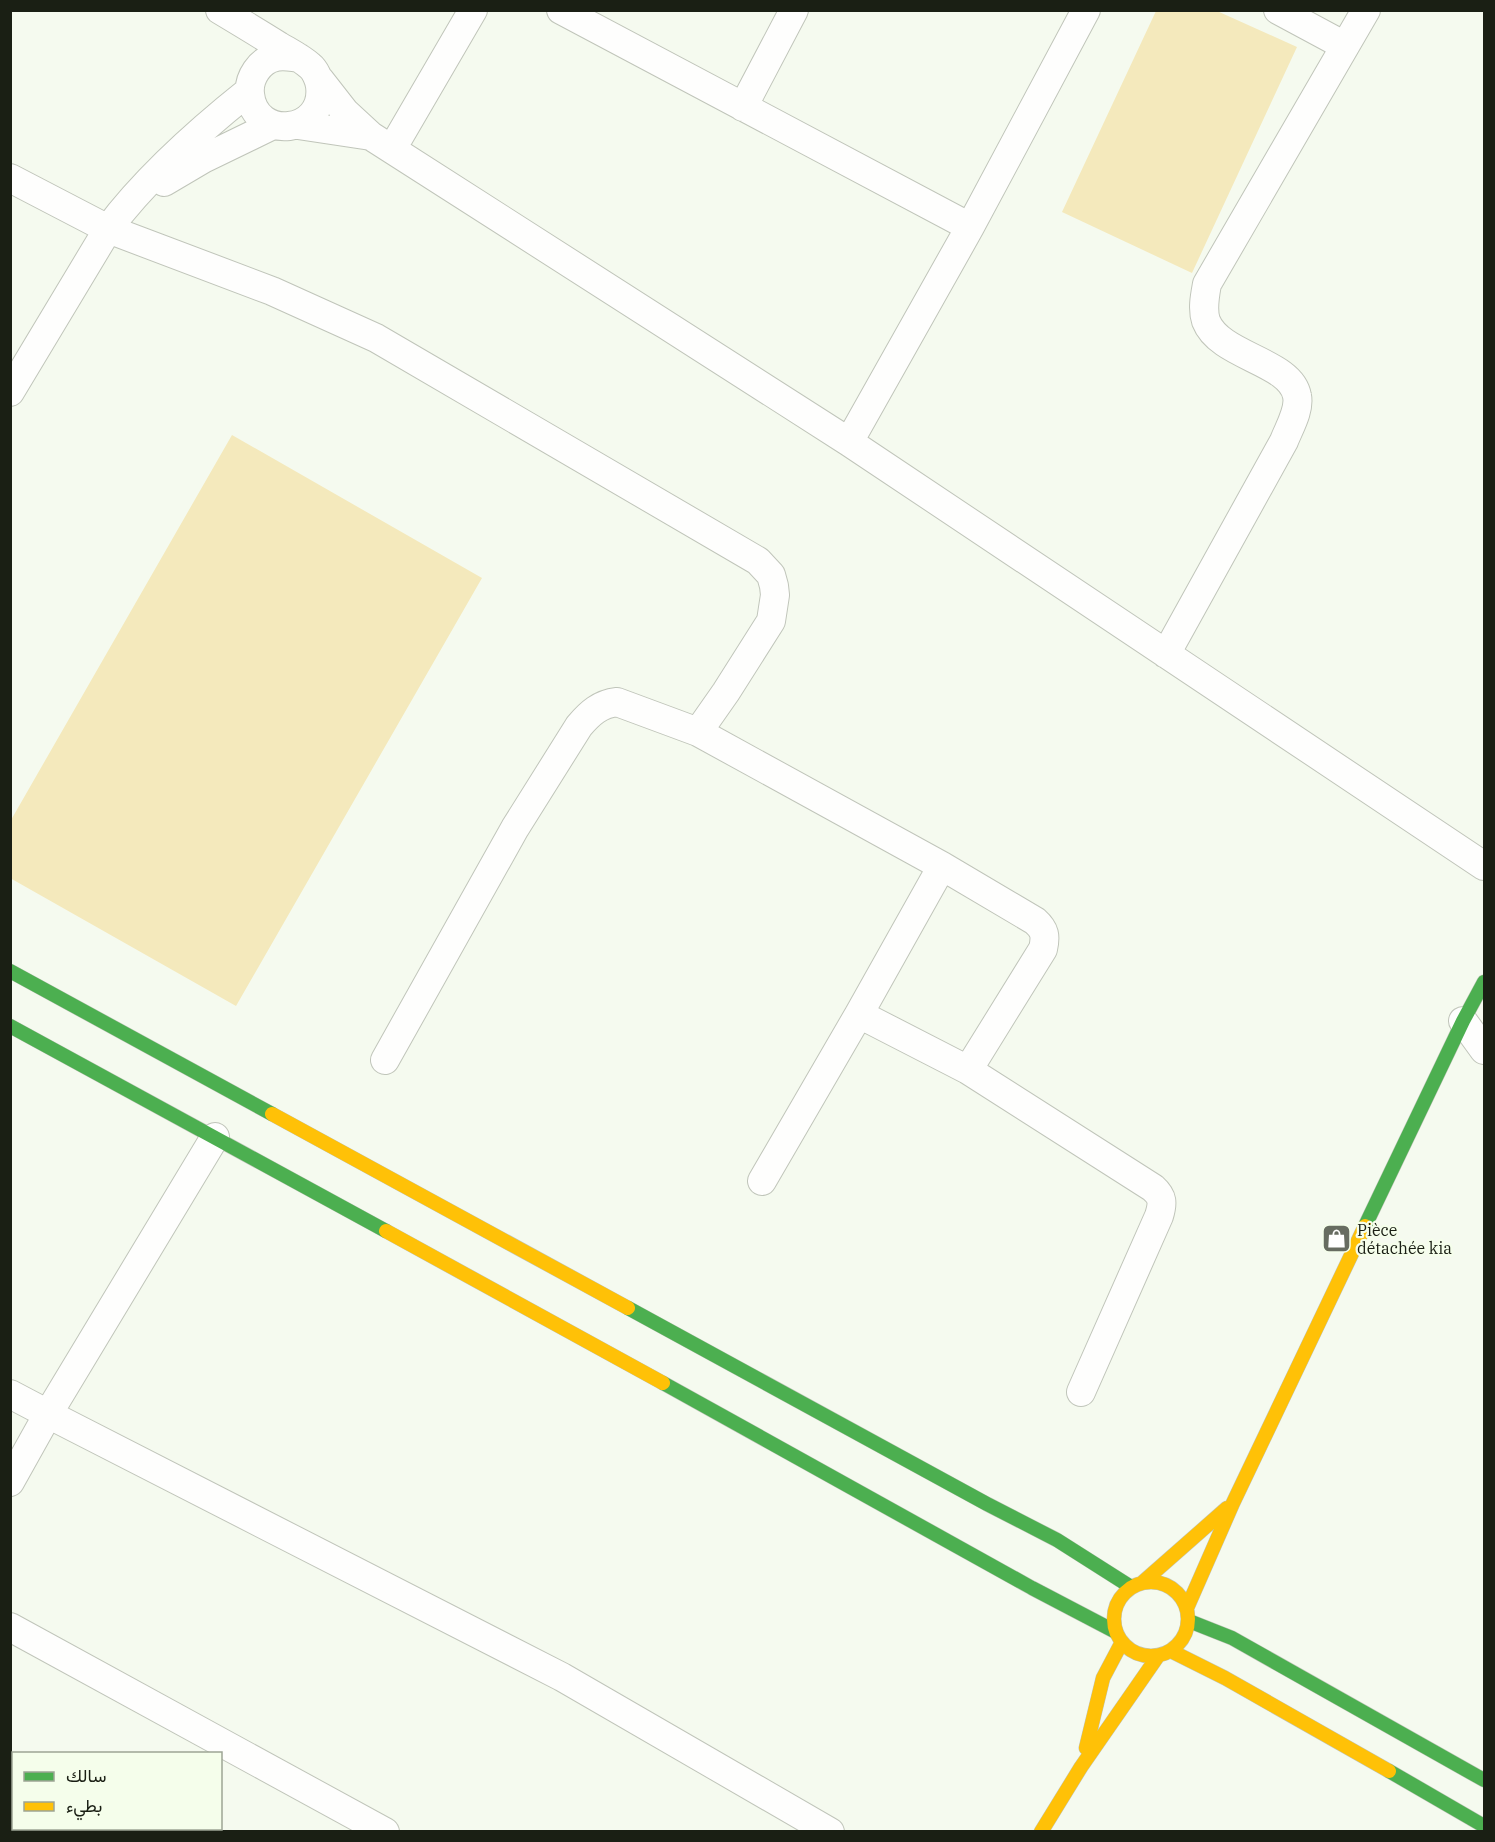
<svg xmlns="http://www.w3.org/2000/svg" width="1495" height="1842" viewBox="0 0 1495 1842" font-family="'IBM Plex Serif',Vazirmatn,serif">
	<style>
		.green { fill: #f4e9bc }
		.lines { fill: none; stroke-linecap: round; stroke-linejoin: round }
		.street-casing { stroke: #c0c5ba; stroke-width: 30 }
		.fast-casing { stroke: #c0c5ba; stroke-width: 15 }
		.slow-casing { stroke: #c0c5ba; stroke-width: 15 }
		.street { stroke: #fefefd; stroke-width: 28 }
		.fast { stroke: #4caf50; stroke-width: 14 }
		.slow { stroke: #ffc107; stroke-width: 14 }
		.labels { text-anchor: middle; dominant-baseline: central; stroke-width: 4.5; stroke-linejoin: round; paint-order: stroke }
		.poi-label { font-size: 16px; fill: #1a1f14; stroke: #f5feeb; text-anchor: start }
	</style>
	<rect width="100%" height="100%" fill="#f5faef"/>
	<path class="green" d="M1156,11H1217L1297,47L1192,273L1062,212Z
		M232,435L482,578L236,1006L10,878L11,820Z"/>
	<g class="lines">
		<defs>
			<path id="street" d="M220,10C240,22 260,34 279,46C289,52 301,58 310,66C315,70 319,79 320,86C326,134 255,142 250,94C248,78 260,60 276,57C284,55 291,57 299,58
				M561,10L970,227
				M1278,10L1345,46
				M320,80L345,112L371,136L849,442L1484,866
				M743,107L794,10
				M298,125L371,136
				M392,149L473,10
				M10,178L108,229L272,291L376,338L758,561L771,575L774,586L775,595L771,621L726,692L698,732L942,866L1035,921C1045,930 1046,936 1043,949L968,1070
				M164,182L203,159L273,125
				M10,392L108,229C146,178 200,130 249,91
				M849,442L970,227L1086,10
				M1166,654L1284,441C1289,428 1300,410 1297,396C1291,361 1220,357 1206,321C1202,309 1205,295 1207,284L1366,10
				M859,1014L968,1070L1153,1188C1163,1197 1163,1203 1159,1216L1081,1392
				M1463,1021L1484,1050
				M385,1060L515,828L579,726C590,713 600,704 617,702L698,732
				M762,1181L859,1014L942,866
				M10,1394L48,1414L562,1677L830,1832
				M10,1482L48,1414L215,1137
				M10,1627L385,1832"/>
			<path id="fast" d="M10,971L272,1114
				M10,1026L386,1231
				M1365,1226L1463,1021L1484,982
				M628,1308L987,1504L1057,1540L1131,1587
				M663,1383L1032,1588L1116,1632
				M1189,1621L1232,1638L1484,1780
				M1389,1771L1484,1826"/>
			<path id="slow" d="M272,1114L628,1308
				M386,1231L663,1383
				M1114 1619a37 37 0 1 1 74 0a37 37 0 1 1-74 0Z
				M1143,1582L1227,1508
				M1187,1608L1233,1503L1365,1226
				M1171,1651L1225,1678L1389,1771
				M1086,1748L1103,1678L1122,1642
				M1041,1832L1081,1767L1158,1656"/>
		</defs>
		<use href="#street" class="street-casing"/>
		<use href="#fast" class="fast-casing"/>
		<use href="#slow" class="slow-casing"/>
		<use href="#street" class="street"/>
		<use href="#fast" class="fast"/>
		<use href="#slow" class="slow"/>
	</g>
	<defs>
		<symbol id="shop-square" viewBox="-11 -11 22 22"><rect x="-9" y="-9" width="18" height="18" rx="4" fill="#676c61" stroke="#f5feeb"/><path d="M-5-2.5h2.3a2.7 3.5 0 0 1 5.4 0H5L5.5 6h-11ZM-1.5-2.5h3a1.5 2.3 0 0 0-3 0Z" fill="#fff"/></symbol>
	</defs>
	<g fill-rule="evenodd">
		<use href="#shop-square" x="1320" y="1222" width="33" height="33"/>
	</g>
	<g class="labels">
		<g class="poi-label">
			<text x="1357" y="1230">Pièce<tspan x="1357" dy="18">détachée kia</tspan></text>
		</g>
	</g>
	<rect width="1495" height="1842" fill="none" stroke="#1a1f14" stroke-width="24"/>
	<rect x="12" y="1752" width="210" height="78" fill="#f5feeb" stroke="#9da595" stroke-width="1.5"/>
	<rect x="24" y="1772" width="30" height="9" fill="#4caf50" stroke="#9da595" stroke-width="1.5"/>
	<text x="66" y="1782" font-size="18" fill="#1a1f14">سالك</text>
	<rect x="24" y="1802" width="30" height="9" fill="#ffc107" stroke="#9da595" stroke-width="1.5"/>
	<text x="66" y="1812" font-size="18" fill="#1a1f14">بطيء</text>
</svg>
